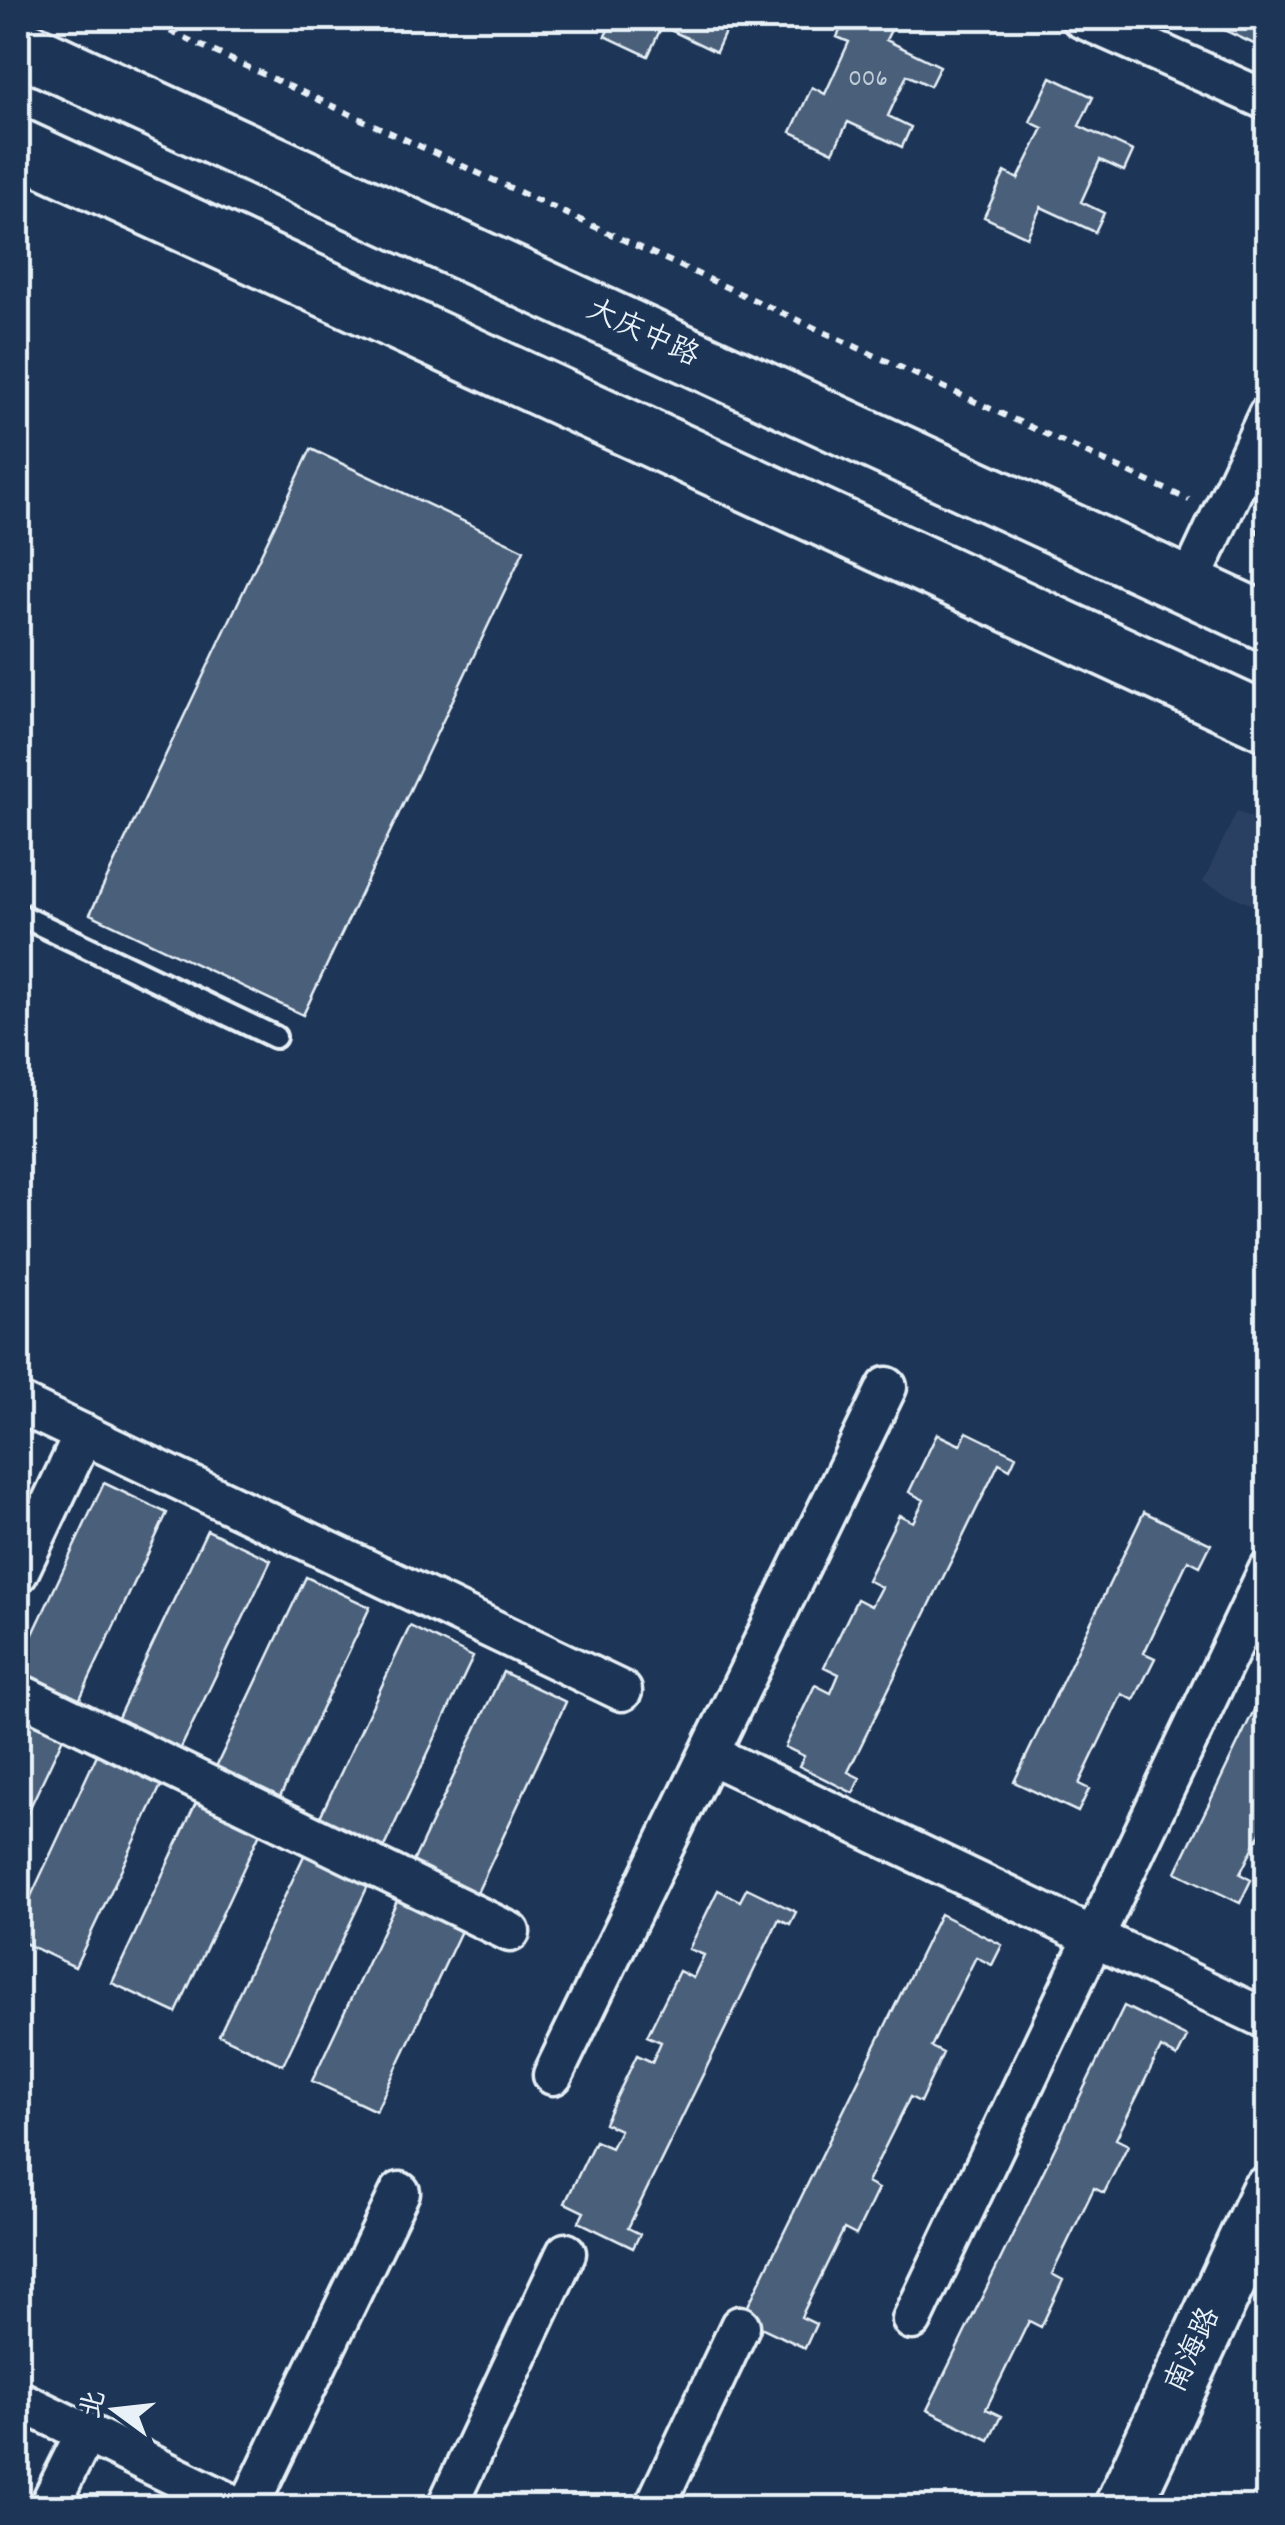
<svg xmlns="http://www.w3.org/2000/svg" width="1285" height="2525" viewBox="0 0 1285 2525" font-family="Dekko,'LXGW WenKai TC',sans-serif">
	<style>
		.built { fill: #2a4162 }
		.building { fill: #495e7a; stroke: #e8f1f8; stroke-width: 2.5 }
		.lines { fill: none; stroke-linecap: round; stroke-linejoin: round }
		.lane-casing { stroke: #e8f1f8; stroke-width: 28 }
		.street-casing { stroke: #e8f1f8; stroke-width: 45 }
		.secondary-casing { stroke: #e8f1f8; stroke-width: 62 }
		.path { stroke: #e8f1f8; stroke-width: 6; stroke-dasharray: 8 8; stroke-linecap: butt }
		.lane { stroke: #1d3557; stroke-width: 20 }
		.street { stroke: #1d3557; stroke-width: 38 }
		.secondary { stroke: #1d3557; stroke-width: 55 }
		.labels { text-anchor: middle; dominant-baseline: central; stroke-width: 8; stroke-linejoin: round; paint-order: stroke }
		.number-label { font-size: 25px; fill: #c0ccd8 }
		.street-label { font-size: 30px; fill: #e8f1f8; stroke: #1d3557 }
	</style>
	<rect width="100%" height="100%" fill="#1d3557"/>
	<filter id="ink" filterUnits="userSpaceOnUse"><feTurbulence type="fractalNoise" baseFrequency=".01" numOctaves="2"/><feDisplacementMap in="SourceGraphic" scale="20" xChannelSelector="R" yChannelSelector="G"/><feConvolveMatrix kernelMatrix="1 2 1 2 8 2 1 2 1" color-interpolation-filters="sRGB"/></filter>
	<g filter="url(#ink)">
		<path class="built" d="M1237,811L1267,825V912L1203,882Z"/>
		<path class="building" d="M614,18H703L702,21L725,32L716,52L662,26L648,56L605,36Z
			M846,18H897L886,40L940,66L930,86L907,75L888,116L911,127L902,147L848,122L833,152L791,132L812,87L825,94L849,42L837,37Z
			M1199,18H1268V21L1256,45Z
			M1051,77L1093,97L1079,126L1133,151L1124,171L1100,160L1081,202L1104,213L1095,232L1041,207L1027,237L984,217L1005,172L1018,179L1043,128L1030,122Z
			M311,449L524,550L303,1015L90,914Z
			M967,1432L1016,1456L1010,1469L999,1463L848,1772L860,1778L853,1793L799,1766L804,1756L785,1747L815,1685L831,1693L839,1674L824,1667L857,1599L871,1606L881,1587L867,1580L899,1515L913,1522L924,1500L909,1492L937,1434L960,1445Z
			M104,1483L167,1513L77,1705L18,1677V1666Z
			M1144,1512L1211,1544L1200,1566L1188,1560L1144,1653L1155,1658L1134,1700L1122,1694L1079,1784L1089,1789L1078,1812L1014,1782Z
			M207,1530L271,1560L179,1752L116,1722Z
			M306,1577L370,1607L279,1799L215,1769Z
			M410,1626L473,1657L383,1849L319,1819Z
			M503,1672L566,1702L476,1895L412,1864Z
			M1268,1681V1818L1240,1874L1251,1880L1240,1903L1176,1872Z
			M18,1703L68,1727L18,1833Z
			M102,1744L166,1775L75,1967L18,1940V1924Z
			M202,1790L266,1820L176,2013L112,1983Z
			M310,1843L374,1873L283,2065L219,2035Z
			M403,1888L467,1918L376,2111L312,2081Z
			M747,1888L796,1912L790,1924L779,1919L628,2228L640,2234L633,2248L579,2222L584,2212L565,2203L595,2141L611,2148L620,2130L604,2123L637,2055L652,2062L661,2042L647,2036L679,1971L693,1978L704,1955L689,1949L718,1890L740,1901Z
			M940,1914L1002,1945L992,1965L976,1957L931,2047L943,2053L920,2102L910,2097L867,2183L878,2189L856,2235L844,2229L801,2317L816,2324L805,2348L742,2318Z
			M1124,2006L1187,2037L1177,2057L1161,2048L1116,2139L1128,2145L1104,2193L1094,2188L1052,2274L1063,2280L1041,2327L1029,2321L986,2409L1001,2416L989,2440L927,2410Z"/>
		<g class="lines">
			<defs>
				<path id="lane" d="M18,914L275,1037"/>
				<path id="street" d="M1081,18L1268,101
					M1188,586L1268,415
					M18,1403L622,1691
					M18,1573L84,1434
					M18,1693L510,1932
					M709,1754L1268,2020
					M553,2075L887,1387
					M912,2320L1268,1571
					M18,2400L241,2508
					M48,2508L86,2432
					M248,2508L400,2192
					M446,2508L566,2253
					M654,2508L740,2326"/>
				<path id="secondary" d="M18,46L1268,623
					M18,147L1268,723
					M1122,2508L1268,2194"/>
			</defs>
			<use href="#lane" class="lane-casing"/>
			<use href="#street" class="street-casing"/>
			<use href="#secondary" class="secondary-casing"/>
			<path class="path" d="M141,18L1189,500
				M1255,530L1268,536"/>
			<use href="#lane" class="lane"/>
			<use href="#street" class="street"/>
			<use href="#secondary" class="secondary"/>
		</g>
	</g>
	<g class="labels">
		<g class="number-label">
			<text x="868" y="80">006</text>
		</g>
		<g class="street-label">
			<text transform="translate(642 335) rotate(25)">大庆中路</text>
			<text transform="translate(1195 2351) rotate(-65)">南海路</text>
		</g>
	</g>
	<rect width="1285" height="2525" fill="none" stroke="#1d3557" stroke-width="60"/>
	<rect x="30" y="30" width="1225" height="2465" fill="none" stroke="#e8f1f8" stroke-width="4" filter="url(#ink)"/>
	<g transform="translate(115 2410) rotate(285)" stroke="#1d3557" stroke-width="8" paint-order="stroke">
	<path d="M0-8L18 38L0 25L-18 38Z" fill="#e8f1f8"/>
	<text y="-15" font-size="28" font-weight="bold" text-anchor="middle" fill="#e8f1f8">北</text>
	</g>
</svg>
